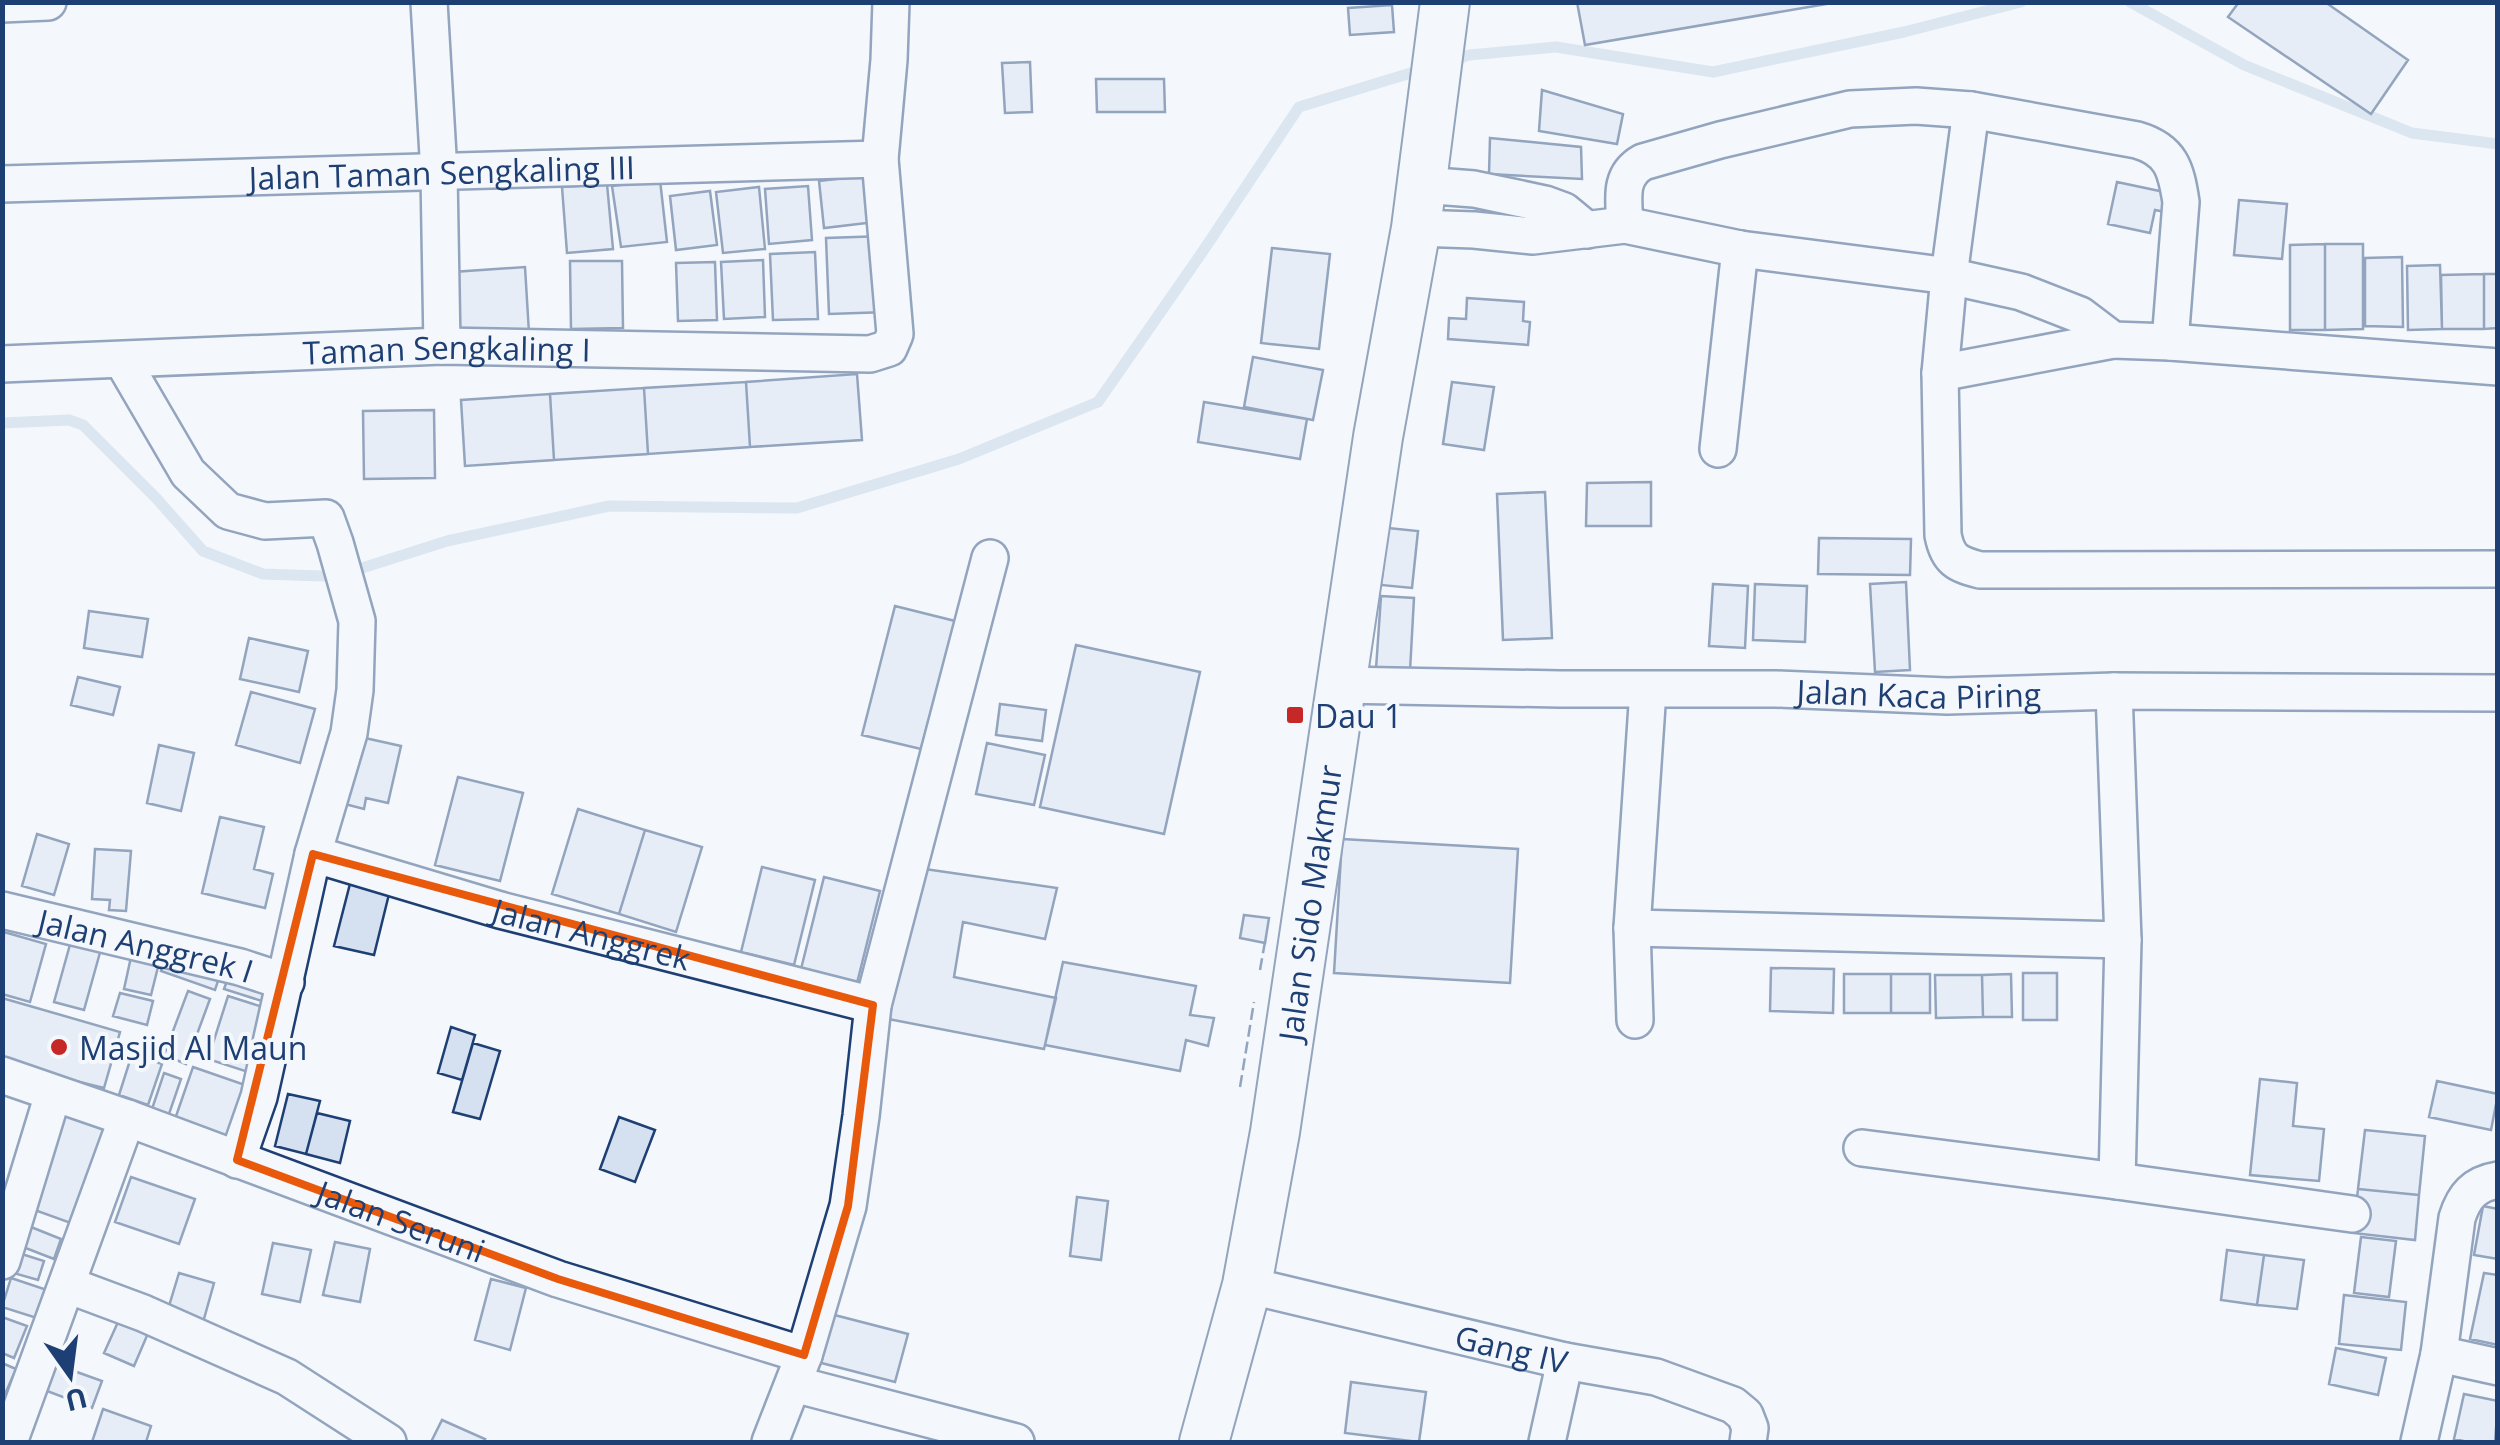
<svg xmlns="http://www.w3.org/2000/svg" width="2500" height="1445" viewBox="0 0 2500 1445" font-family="'Open Sans',sans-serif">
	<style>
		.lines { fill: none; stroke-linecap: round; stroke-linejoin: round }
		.stream { stroke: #bed0e5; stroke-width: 11 }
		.building { fill: #d5e0f0; stroke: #1d3f73; stroke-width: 2.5 }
		.minor-casing { stroke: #1d3f73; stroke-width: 40 }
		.secondary-casing { stroke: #1d3f73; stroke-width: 52 }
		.minor { stroke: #f4f7fb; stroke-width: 35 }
		.secondary { stroke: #f4f7fb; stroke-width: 48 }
		.fence { stroke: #1d3f73; stroke-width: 2.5; stroke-dasharray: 12 5; stroke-linecap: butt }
		.marked { fill: none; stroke: #e8590c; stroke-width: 8; stroke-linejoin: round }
		.poi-dot { fill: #c62828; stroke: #f4f7fb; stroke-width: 4 }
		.labels { text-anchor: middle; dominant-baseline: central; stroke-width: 8; stroke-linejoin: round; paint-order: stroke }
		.street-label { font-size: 32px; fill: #1d3f73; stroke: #f4f7fb }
		.poi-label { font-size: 32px; fill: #1d3f73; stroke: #f4f7fb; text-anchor: start }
	</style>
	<rect width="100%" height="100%" fill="#f4f7fb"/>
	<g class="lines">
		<path class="stream" d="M2130,2L2244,65L2412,133L2498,144
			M1451,61L1469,55L1556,47L1713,72L1904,32L2021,2
			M2,423L69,420L83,425L156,498L203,551L263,574L323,576L359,569L447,541L609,506L797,508L959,459L1098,402L1203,251L1299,107L1424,69"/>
	</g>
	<path class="building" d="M1577,2H1838L1585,45Z
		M2239,2H2325L2408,60L2371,114L2228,17Z
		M1392,5L1394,32L1350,35L1348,8Z
		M1030,62L1032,112L1005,113L1002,63Z
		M1096,79H1164L1165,112H1097Z
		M1542,90L1623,114L1617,144L1539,131Z
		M1490,138L1581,147L1582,179L1489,174Z
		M878,174L884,221L824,228L819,181Z
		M660,180L667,242L621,247L612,186Z
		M2117,182L2169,193L2165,212L2155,210L2150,233L2108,224Z
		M607,184L613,249L567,253L562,187Z
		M808,186L812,240L769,244L765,189Z
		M759,187L765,249L723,253L716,192Z
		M710,191L717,245L676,250L670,196Z
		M2239,200L2287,204L2282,259L2234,255Z
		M884,236L887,312L829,314L826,238Z
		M2325,244H2363V329L2325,330Z
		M2325,244V330H2290V245Z
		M1272,248L1330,254L1319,349L1261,343Z
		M815,252L818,319L773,320L770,254Z
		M2402,257L2403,327L2365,326V258Z
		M763,260L765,317L724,319L721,262Z
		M570,261H622L623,328L571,329Z
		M715,262L717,320L678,321L676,263Z
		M2440,265L2442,329L2408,330L2407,266Z
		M525,267L529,333L457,338L453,272Z
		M2484,274V329H2442L2441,275Z
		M2484,274H2498V328L2484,329Z
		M1467,298L1524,302L1523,321L1530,322L1528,345L1448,339L1449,318L1466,319Z
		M1253,357L1323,370L1313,420L1244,407Z
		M857,374L862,440L750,447L746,382Z
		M746,382L750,447L648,454L644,388Z
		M1452,382L1494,387L1484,450L1443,444Z
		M644,388L648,454L554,460L550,394Z
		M550,394L554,460L465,466L461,400Z
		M1204,402L1307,419L1300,459L1198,442Z
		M434,410L435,478L364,479L363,411Z
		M1651,482V526H1586L1587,483Z
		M1545,492L1552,638L1503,640L1497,494Z
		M1388,528L1418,531L1412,588L1381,585Z
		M1819,538L1911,539L1910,575L1818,574Z
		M1906,582L1910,670L1875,672L1870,584Z
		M1713,584L1748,586L1745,648L1709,646Z
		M1755,584L1807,586L1805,642L1753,640Z
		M1381,596L1414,598L1410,671L1376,669Z
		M895,606L955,621L921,749L862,735Z
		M89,611L148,619L142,657L84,648Z
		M249,638L308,651L299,692L240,679Z
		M1076,645L1200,672L1164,834L1040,807Z
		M78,677L120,687L113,715L71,705Z
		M251,692L315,709L300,763L236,745Z
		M1000,704L1046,710L1042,741L996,735Z
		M356,736L401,746L388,803L366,798L364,809L341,803Z
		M987,743L1045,755L1034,805L976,794Z
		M159,745L194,753L181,811L147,803Z
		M458,777L523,793L500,881L435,865Z
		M578,809L645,830L619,914L552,894Z
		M220,817L264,827L254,869L273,874L265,908L202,893Z
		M645,830L702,847L676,932L619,914Z
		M37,834L69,844L54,895L22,886Z
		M1342,839L1518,849L1510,983L1334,973Z
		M95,849L131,851L126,911L109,910L110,900L92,899Z
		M762,867L815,880L794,965L741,952Z
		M918,868L1057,888L1045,939L963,922L954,977L1056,998L1044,1049L878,1017Z
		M352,876L391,886L374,955L334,946Z
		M824,877L880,891L856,987L800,973Z
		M1244,915L1269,918L1265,943L1240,938Z
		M4,932L46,944L30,1002L2,994Z
		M71,941L101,949L84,1010L54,1002Z
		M168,951L222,969L215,990L161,971Z
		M131,957L159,963L151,995L124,989Z
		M1063,962L1196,986L1190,1015L1214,1018L1208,1046L1186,1040L1180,1071L1045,1045Z
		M1771,968L1834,969L1833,1013L1770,1011Z
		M231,970L274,983L268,1003L224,989Z
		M2023,973H2057V1020H2023Z
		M1844,974H1891V1013H1844Z
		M1891,974H1930V1013H1891Z
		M2011,974L2012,1017H1983L1982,975Z
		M1935,975H1982L1983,1017L1936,1018Z
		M188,991L210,999L186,1064L164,1055Z
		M120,993L153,1001L147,1025L113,1016Z
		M228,996L269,1009L248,1072L208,1059Z
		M2,998L120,1032L104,1088L2,1063Z
		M451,1027L475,1035L462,1080L438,1073Z
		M473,1043L500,1051L480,1119L453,1112Z
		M132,1054L162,1064L148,1105L119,1095Z
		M193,1067L248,1086L229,1140L174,1122Z
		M164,1073L181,1079L169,1114L152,1109Z
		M2260,1079L2297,1083L2293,1126L2324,1129L2319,1181L2250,1175Z
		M2437,1081L2498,1094L2491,1130L2429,1117Z
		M288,1094L320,1101L306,1154L275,1146Z
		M65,1108L114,1126L79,1226L29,1208Z
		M317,1113L350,1121L340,1163L306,1154Z
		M619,1117L655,1130L635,1182L600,1169Z
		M2365,1130L2425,1136L2419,1195L2358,1189Z
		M131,1177L195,1199L179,1244L115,1222Z
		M2358,1189L2419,1195L2415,1240L2353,1233Z
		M1077,1197L1108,1201L1101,1260L1070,1256Z
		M2483,1206L2498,1209V1259L2474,1255Z
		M31,1227L61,1239L54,1259L23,1247Z
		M2361,1237L2396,1241L2389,1297L2354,1293Z
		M335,1242L370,1249L360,1302L323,1295Z
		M273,1243L311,1250L300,1302L262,1294Z
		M9,1250L44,1261L38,1280L3,1270Z
		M2227,1250L2264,1255L2257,1305L2221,1300Z
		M2264,1255L2304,1260L2297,1309L2257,1305Z
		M179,1273L214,1283L202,1326L166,1316Z
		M2484,1273L2498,1275V1345L2470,1339Z
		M11,1278L53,1292L43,1320L2,1307Z
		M491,1279L526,1288L510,1350L475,1340Z
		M2344,1295L2406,1302L2401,1350L2339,1344Z
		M123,1311L152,1324L134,1366L104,1353Z
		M819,1311L908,1334L895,1382L806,1359Z
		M2,1317L27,1326L14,1358L2,1353Z
		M2336,1348L2386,1358L2378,1395L2329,1384Z
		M49,1362L102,1381L92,1408L39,1388Z
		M2,1363L16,1369L2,1401Z
		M1351,1382L1426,1392L1419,1442L1345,1433Z
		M2464,1394L2498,1401L2495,1442H2468L2454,1439Z
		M103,1409L151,1426L146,1442H92Z
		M442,1420L485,1439L483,1442H431Z"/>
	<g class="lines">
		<defs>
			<g id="minor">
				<path d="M429,2L439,173L442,346"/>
				<path d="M2,4L48,2"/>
				<path d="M1971,110L1949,276L1940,373L1943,535C1948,560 1957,564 1980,570L2498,569"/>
				<path id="s1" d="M2,184L880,159"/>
				<path d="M1422,185L1474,189L1545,204L1564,211L1587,230"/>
				<path d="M1625,225C1624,200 1618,176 1643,162L1720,140L1850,109L1916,106L1971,110L2137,140C2171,150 2176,169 2181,202L2170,342"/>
				<path d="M1416,228L1474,230L1533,236L1625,225L1740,249L1949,276L2021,292L2080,315L2113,340L2170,342L2498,367"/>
				<path d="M122,360L188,473L228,511L265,521L326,518L335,543L357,621L355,690L349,733L313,854L259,1097L237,1160"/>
				<path id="s2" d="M2,364L442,346L870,354L889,348L895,334L880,159L889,60L891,2"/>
				<path d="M1940,373L2113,340"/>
				<path d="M1718,449L1740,249"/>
				<path id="s3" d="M1341,685L1560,689H1776L1947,696L2114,691L2498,693"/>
				<path id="s4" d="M313,854L500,910L873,1005"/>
				<path id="s5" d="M2,910L240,967L286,982"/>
				<path d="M1632,928L2123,940"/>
				<path d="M1635,1020L1632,928L1648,690"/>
				<path id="s6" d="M2,1075L127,1118L558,1279L804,1355"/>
				<path d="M1862,1148L2117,1181L2123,940L2114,691"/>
				<path d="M2117,1181L2352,1214"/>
				<path d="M2,1261L53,1094"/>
				<path d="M68,1285L143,1313L287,1377L388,1442"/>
				<path id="s7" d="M1247,1285L1565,1361L1656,1377L1733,1405L1745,1415L1750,1428L1748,1442"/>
				<path d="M2439,1354L2498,1367"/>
				<path d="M794,1384L1016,1442"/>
				<path d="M9,1442L127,1118"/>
				<path d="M770,1442L804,1355L848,1206L861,1116L873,1005L990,558"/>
				<path d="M1547,1442L1565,1361"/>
				<path d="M2419,1442L2439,1354L2457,1218C2464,1196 2474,1184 2498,1180"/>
			</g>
			<g id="secondary">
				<path id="s8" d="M1204,1442L1247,1285L1275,1132L1378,437L1416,228L1445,2"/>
			</g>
		</defs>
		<use href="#minor" class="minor-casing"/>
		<use href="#secondary" class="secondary-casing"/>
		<use href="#minor" class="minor"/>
		<use href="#secondary" class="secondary"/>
		<path class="fence" d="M1260,970L1266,936
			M1240,1087L1254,1002"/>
	</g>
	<path d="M0 0H2500V1445H0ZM313,854L873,1005L848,1206L804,1355L558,1279L237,1160Z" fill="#f4f7fb" fill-opacity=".55" fill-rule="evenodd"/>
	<path class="marked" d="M313,854L873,1005L848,1206L804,1355L558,1279L237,1160Z"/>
	<g class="poi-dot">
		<rect x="1285" y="705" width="20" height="20" rx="5"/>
		<circle cx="59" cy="1047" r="10"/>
	</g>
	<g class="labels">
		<g class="street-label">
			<text stroke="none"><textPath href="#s1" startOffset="440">Jalan Taman Sengkaling III</textPath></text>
			<text stroke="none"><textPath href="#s2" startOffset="445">Taman Sengkaling I</textPath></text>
			<text stroke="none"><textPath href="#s3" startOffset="578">Jalan Kaca Piring</textPath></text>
			<text stroke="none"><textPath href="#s8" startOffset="550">Jalan Sido Makmur</textPath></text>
			<text stroke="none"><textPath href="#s4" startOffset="290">Jalan Anggrek</textPath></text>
			<text stroke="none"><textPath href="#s5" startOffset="148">Jalan Anggrek I</textPath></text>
			<text stroke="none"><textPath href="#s6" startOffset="425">Jalan Seruni</textPath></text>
			<text stroke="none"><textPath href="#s7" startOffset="272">Gang IV</textPath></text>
		</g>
		<g class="poi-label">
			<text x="1315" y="715">Dau 1</text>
			<text x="79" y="1047">Masjid Al Maun</text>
		</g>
	</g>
	<rect width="2500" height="1445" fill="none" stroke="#1d3f73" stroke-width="10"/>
	<g transform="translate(70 1375) rotate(166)" stroke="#f4f7fb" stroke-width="8" paint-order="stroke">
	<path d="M0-8L18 38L0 25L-18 38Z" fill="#1d3f73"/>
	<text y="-15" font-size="28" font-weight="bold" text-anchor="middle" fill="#1d3f73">U</text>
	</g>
</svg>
